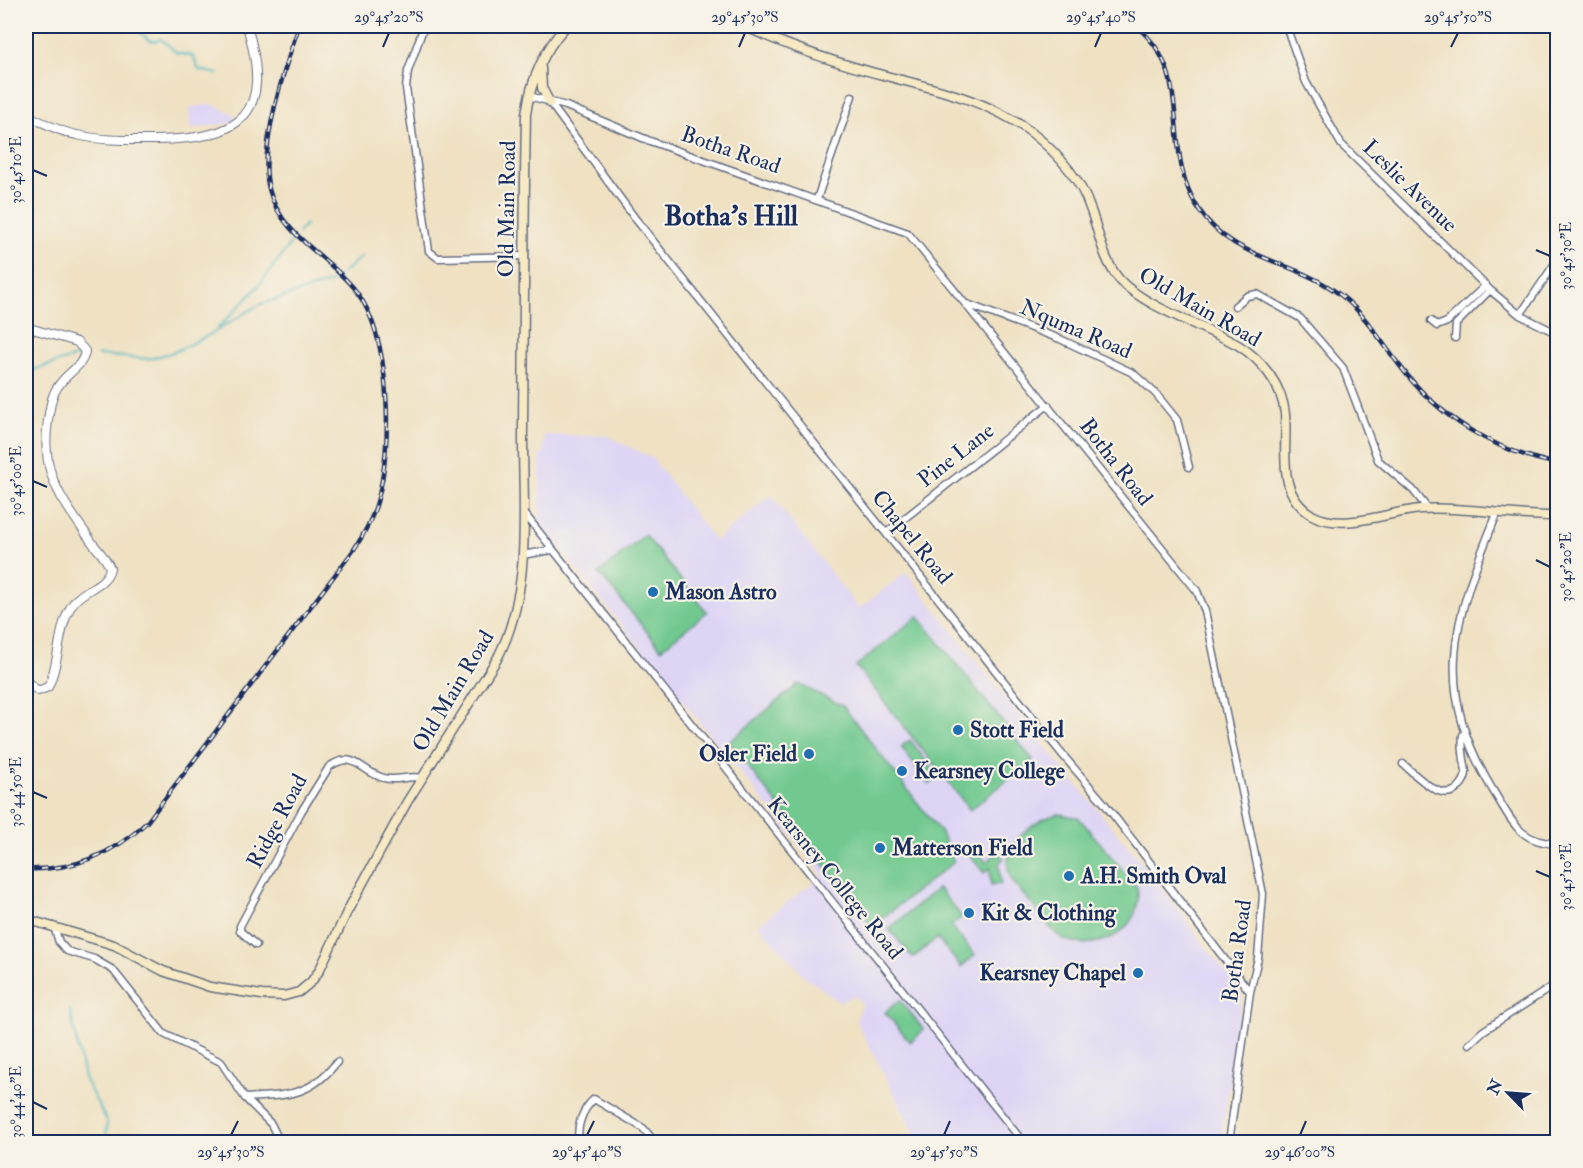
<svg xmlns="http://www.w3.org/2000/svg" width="1583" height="1168" viewBox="0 0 1583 1168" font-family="'IM FELL Double Pica',serif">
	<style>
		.built { fill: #ded5f5 }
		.green { fill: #71c98f; stroke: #467c76; stroke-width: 1.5 }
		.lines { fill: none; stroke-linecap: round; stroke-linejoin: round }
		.stream { stroke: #45b4bf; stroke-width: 2 }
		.minor-casing { stroke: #656d81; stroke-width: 9 }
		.tertiary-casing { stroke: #656d81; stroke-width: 10 }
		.secondary-casing { stroke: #656d81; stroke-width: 11 }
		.minor { stroke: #fff; stroke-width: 6 }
		.tertiary { stroke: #fff; stroke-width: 8 }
		.secondary { stroke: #f6e9c3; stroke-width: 8 }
		.rail-casing { stroke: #1b2f5e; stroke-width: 4.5 }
		.rail { stroke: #f7f3e8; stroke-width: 2; stroke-dasharray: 7; stroke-linecap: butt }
		.ticks { fill: none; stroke: #1b2f5e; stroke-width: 2 }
		.poi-dot { fill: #1f6fb2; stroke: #f7f3e8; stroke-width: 2 }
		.labels { text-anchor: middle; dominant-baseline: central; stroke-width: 4.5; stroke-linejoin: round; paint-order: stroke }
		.street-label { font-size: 22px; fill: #1b2f5e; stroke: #f7f3e8 }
		.poi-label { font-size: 22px; font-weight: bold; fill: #1b2f5e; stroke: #f7f3e8; text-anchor: start }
		.district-label { font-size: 28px; font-weight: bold; fill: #1b2f5e; stroke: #f7f3e8 }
		.neatline { fill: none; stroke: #1b2f5e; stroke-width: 2 }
		.ticks-label { font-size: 15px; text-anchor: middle; fill: #1b2f5e }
	</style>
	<rect width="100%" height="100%" fill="#f7f3e8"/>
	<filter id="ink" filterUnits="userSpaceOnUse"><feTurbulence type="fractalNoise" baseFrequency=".0167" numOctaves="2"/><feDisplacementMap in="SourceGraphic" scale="12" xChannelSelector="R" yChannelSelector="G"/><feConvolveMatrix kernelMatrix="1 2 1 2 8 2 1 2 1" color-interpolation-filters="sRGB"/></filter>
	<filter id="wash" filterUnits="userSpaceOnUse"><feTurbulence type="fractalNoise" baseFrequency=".008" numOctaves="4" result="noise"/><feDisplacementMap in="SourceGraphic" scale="24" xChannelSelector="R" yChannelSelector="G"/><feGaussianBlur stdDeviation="1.35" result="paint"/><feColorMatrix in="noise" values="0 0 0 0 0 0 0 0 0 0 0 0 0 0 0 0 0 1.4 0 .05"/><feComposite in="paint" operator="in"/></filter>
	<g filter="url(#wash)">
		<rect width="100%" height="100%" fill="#efe1c2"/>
		<path class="built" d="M211,104L234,114V122L190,129L189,108Z
			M544,435L607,436L652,458L715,541L771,495L859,609L906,572L1013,708L1146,868L1242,994L1221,1142H919L856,1021L862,1003L854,996L840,1002L804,976L758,925L823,875L540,524V455L543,454Z"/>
		<path class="green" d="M645,535L707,612L661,649L599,573Z
			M918,616L1033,760L970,810L856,666Z
			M798,684L843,706L941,833L954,862L872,926L729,742Z
			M910,740L938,777L929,784L901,747Z
			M1059,814L1079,818L1137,887C1140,903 1136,917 1124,929C1109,943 1077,950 1059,936C1050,930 1043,917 1035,908C1028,899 1018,890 1012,880C995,849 1033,819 1059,814Z
			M974,848L986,862L998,852L1004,859L999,863L1001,884L991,885L990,868L984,873L968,853Z
			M938,888L962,917L951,926L975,955L961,967L937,938L913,958L889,929Z
			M900,1000L924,1030L910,1042L885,1012Z"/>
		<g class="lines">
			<path class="stream" d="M110,26C117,28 128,25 135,29C145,34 147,45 161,39L177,53L193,56L199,70L218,74
				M298,233L306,224
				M343,273L362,256
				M218,328L257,288L294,239
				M98,355L148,359L174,352L213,333L258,305L332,282L339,276
				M26,372L79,356
				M70,1010L84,1078L107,1121L106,1142"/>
		</g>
	</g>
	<g filter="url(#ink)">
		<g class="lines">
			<defs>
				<path id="minor" d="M424,26L408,71L406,88L429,251L438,258L524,256
					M1286,26L1306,82L1341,144L1490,290L1520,315L1558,334
					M529,96L566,106L650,141L908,233L1197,591L1205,611L1263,894L1258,958L1250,992L1229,1142
					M550,103L634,217L1061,753L1104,803L1250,992
					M817,199L852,96
					M967,304L1060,339L1133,373L1156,394L1177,420L1189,467
					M1235,306L1247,296L1257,294L1300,318L1343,368L1378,460L1413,490L1428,509
					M1520,315L1558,259
					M1431,321L1437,326L1447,322L1486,285
					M1455,338L1456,324L1490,290
					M524,513L1023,1142
					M1497,514C1452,622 1430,690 1497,797C1514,825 1521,842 1558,844
					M886,533L1048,405
					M522,555L552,550
					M1403,764C1415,774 1442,804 1458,788C1462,784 1466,778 1466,772C1464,758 1461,749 1463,735
					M1555,897L1558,893
					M54,927L59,942L67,951L94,959L113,970L164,1034L221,1062L245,1098L271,1124L280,1142
					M26,929L31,920
					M256,945L240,931V926L301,812L329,767C354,749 361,772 384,778C396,782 408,775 421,778
					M1469,1044L1483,1031L1558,983
					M245,1098C286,1095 310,1097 337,1062
					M579,1142C576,1127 582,1110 594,1099L643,1128L653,1140"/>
				<path id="tertiary" d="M26,115C43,122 59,132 77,135C103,141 129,140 155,140C241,139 274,116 247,26
					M26,327L77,342L85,351C83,371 57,374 51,403C38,466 53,488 89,538C95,548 106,557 110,568C107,585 84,589 74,602C57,624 61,661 48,687L38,691L26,681"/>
				<path id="secondary" d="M744,26C791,48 840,64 890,77C940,90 990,101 1032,133C1056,152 1080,178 1090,208C1099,231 1102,259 1119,279C1141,305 1205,327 1238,345C1262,360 1282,385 1285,414C1288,449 1275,493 1312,515C1343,532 1388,512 1420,509C1466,506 1512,517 1558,516
					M541,68L542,88L550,103
					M26,919L114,945L163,971L210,987L262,995L284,996L299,992L311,982L319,971L348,910L407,802L497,659C534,589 522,504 523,427C524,323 524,218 526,114C531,79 543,51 566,26"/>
			</defs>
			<use href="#minor" class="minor-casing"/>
			<use href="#tertiary" class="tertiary-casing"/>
			<use href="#secondary" class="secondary-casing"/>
			<use href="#minor" class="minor"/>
			<use href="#tertiary" class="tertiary"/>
			<use href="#secondary" class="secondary"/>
			<defs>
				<path id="rail" d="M1136,26C1197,75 1159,148 1198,208C1230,259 1290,259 1335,291C1363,310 1379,339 1400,366C1439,418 1494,451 1558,464
					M26,869C72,871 114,854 147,822L353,551C363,536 372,520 377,502C393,447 392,338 356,291C328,255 281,236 269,189C258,148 285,66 299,26"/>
			</defs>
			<use href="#rail" class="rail-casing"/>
			<use href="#rail" class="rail"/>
		</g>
	</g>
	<path class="ticks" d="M383,47L389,33M739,47L745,33M1095,47L1101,33M1451,47L1458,33M33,170L47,176M1536,250L1550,256M33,481L47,487M1536,560L1550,567M33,792L47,798M1536,871L1550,877M33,1102L47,1109M231,1135L238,1121M587,1135L594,1121M944,1135L950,1121M1300,1135L1306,1121"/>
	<g class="poi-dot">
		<circle cx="653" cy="592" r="6"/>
		<circle cx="958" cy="730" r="6"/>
		<circle cx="809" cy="754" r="6"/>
		<circle cx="902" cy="771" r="6"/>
		<circle cx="880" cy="848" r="6"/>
		<circle cx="1069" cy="876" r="6"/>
		<circle cx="969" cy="913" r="6"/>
		<circle cx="1138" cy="973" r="6"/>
	</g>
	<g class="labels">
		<g class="street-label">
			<text transform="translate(731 150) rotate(19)">Botha Road</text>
			<text transform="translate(1410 186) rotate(44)">Leslie Avenue</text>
			<text transform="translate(507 209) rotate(-89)">Old Main Road</text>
			<text transform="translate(1200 307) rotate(30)">Old Main Road</text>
			<text transform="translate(1076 329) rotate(23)">Nquma Road</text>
			<text transform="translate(956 455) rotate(-38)">Pine Lane</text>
			<text transform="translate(1116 462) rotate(52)">Botha Road</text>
			<text transform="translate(912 537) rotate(51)">Chapel Road</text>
			<text transform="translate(453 691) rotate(-59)">Old Main Road</text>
			<text transform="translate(277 821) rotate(-62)">Ridge Road</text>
			<text transform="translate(835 878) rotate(51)">Kearsney College Road</text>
			<text transform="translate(1237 951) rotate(-82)">Botha Road</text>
		</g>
		<g class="poi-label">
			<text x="665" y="592">Mason Astro</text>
			<text x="970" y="730">Stott Field</text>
			<text x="797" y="754" text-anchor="end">Osler Field</text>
			<text x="914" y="771">Kearsney College</text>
			<text x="892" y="848">Matterson Field</text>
			<text x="1081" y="876">A.H. Smith Oval</text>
			<text x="981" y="913">Kit &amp; Clothing</text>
			<text x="1126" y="973" text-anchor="end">Kearsney Chapel</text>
		</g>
		<g class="district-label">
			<text x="731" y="216">Botha's Hill</text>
		</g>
	</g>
	<rect width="1583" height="1168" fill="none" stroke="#f7f3e8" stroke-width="66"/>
	<g transform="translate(1508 1093) rotate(295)" stroke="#f7f3e8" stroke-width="4.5" paint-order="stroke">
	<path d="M0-4.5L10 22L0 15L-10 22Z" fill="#1b2f5e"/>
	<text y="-9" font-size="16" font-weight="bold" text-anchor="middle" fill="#1b2f5e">N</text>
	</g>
	<rect x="33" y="33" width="1517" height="1102" class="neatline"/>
	<g class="ticks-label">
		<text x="389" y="22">29°45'20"S</text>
		<text x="745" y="22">29°45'30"S</text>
		<text x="1101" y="22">29°45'40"S</text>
		<text x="1458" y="22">29°45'50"S</text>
		<text transform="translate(16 170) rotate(-90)" y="5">30°45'10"E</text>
		<text transform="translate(1566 256) rotate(-90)" y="5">30°45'30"E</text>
		<text transform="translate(16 481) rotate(-90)" y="5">30°45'00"E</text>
		<text transform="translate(1566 567) rotate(-90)" y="5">30°45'20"E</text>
		<text transform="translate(16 792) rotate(-90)" y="5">30°44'50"E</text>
		<text transform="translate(1566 877) rotate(-90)" y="5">30°45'10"E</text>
		<text transform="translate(16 1102) rotate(-90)" y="5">30°44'40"E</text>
		<text x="231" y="1157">29°45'30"S</text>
		<text x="587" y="1157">29°45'40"S</text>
		<text x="944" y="1157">29°45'50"S</text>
		<text x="1300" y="1157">29°46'00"S</text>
	</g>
</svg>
